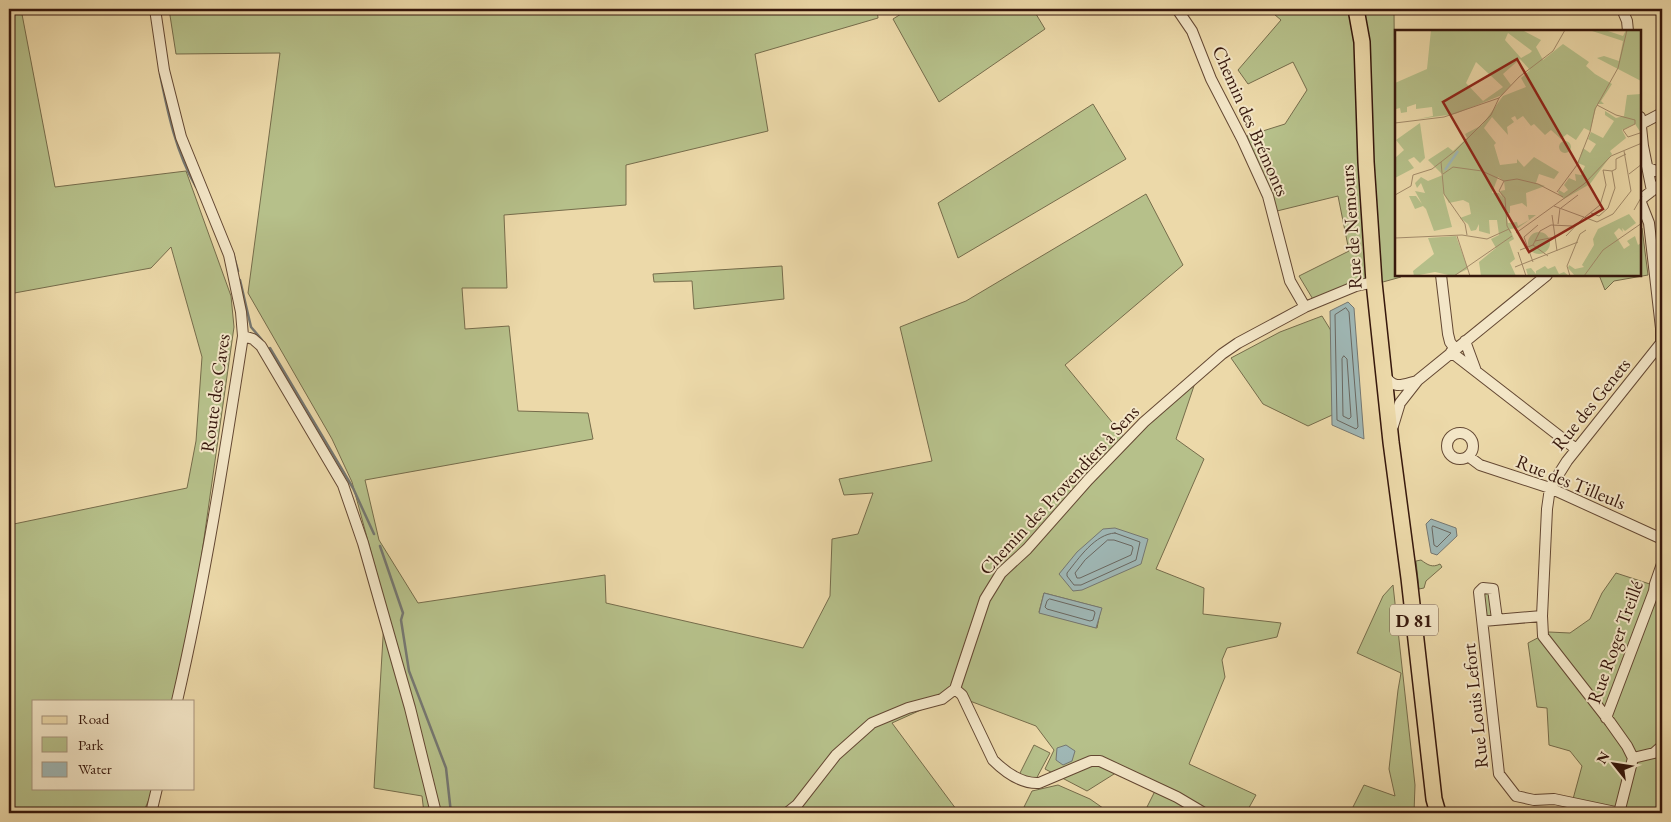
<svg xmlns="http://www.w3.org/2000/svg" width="1671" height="822" viewBox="0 0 1671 822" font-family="'EB Garamond',serif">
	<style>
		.green { fill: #b6c08a; stroke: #766c4b; fill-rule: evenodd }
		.water { fill: #9fb7b5; stroke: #757771 }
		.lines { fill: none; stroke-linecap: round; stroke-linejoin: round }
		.shore { stroke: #6a6760; stroke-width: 1 }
		.stream { stroke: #757771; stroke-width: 2.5 }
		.minor-casing { stroke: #644833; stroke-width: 12 }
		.primary-casing { stroke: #36170c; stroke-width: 18 }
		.minor { stroke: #f3e6c7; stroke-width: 10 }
		.primary { stroke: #ecd9a9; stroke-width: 15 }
		.labels { text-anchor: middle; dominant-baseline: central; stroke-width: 4; stroke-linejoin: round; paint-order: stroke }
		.shield { fill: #f3e6c7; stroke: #6f5544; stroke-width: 1 }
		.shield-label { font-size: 18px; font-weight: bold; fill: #36170c }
		.street-label { font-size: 19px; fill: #36170c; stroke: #f3e6c7 }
		.inset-river { fill: none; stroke: #9fb7b5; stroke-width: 2.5 }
		.inset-road { fill: none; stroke: #a38b6a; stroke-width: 1 }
		.view { fill: #8f2418; fill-opacity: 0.15; stroke: #8f2418; stroke-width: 2.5 }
		.inset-edge { fill: none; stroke: #36170c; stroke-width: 2.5 }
	</style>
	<rect width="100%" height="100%" fill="#ecd9a9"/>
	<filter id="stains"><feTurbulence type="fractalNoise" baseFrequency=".004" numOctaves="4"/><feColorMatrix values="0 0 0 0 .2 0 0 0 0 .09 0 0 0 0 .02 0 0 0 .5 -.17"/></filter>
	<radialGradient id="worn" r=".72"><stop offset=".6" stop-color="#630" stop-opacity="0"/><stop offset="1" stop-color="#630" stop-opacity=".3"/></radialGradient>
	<path class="green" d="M9,9H21L55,187L186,171L231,296L234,327L195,602L175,701H34V788H154L143,813H9V525L187,488L196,441L202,357L171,247L151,268L9,294Z
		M169,9H877L878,18L755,54L768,131L626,165V205L504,215L507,288H462L465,329L509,326L518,411L588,413L593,439L365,480L379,540L418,603L605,575L606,603L803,648L830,596L832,539L858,534L873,493L844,495L839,479L932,461L900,327L966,301L1146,194L1183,265L1065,365L1126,439L1197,377L1176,439L1204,459L1156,569L1204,588L1203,614L1281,623L1277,637L1227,648L1222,660L1225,677L1189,764L1256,795L1246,813H1144L1158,785L1122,769L1087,791L1045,769L1054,750L1036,726L954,695L892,723L959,813H424L422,796L374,788L385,604L352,482L332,439L248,293L280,53L176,54ZM1044,593L1101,608L1097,628L1039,612Z
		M909,9H1033L1045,29L939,102L893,19Z
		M1268,9H1394L1396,275H1401V277L1314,301L1299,276L1349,251L1338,196L1277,211L1247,136L1285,124L1307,90L1293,62L1248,84L1238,70L1281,20Z
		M1093,104L1126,159L958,258L938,203Z
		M1640,226L1642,228L1648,275L1614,281L1605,290L1599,275H1640Z
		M782,266L784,299L694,309L692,281L654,282L653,274Z
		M1322,316L1338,342L1341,411L1308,426L1263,404L1231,358L1280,332Z
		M1421,560C1428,565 1432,568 1440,564L1442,567L1426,581L1424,588L1419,589L1416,561Z
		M1616,573L1662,588V813H1638L1573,799L1582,766L1570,751L1549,745L1547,708L1537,707L1528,643L1549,632L1570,633L1590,619L1602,593Z
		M1393,585L1415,785L1414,813H1350L1364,785L1395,796L1389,769L1398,690L1401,673L1357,653L1383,596Z
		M1491,591L1493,616L1485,617L1483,592Z
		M1034,745L1050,753L1035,781L1018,777Z
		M1058,785L1090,799L1110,813H1021L1032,791Z"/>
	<path class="water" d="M1348,302L1354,308L1364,439L1332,425L1330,311Z
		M1431,519L1456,528L1457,536L1437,555L1431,553L1426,524Z
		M1115,528L1148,539L1141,564L1082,590L1073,591L1059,574L1077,552L1103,529Z
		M1044,593L1102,608L1096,628L1039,613Z
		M1066,745L1075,751L1072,761L1063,765L1056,760L1057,748Z"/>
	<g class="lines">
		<path class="shore" d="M1346,308L1349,312L1358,427L1356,429L1337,420L1335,315Z
			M1344,356L1347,359L1351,417L1349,419L1343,416L1342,359Z
			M1433,526L1451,533L1437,547L1434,545L1432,528Z
			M1115,533L1140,542L1136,560L1081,585H1074L1067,576V573C1079,558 1095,534 1115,533Z
			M1108,540H1114L1132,546L1133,548L1131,555L1080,578H1077L1075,573L1085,560Z
			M1050,599L1094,611L1095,613L1093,620L1090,621L1047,609L1045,607L1047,601Z"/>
		<path class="stream" d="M160,74C168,114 176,152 196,187
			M233,253L238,271
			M240,280L251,327L262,340
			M270,348L353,488L374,534
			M380,546L403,613L401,620L409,671L446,768L451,813"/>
		<defs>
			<path id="minor" d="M155,9L164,70L181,137L229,255L241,312L243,336C224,458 205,580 177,701
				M1177,9L1192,31L1211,79L1242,139L1268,196L1290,281L1305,307
				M1622,9L1627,21L1628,31
				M1640,117L1643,146L1652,191
				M1641,124L1662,113
				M1648,168L1662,173
				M1640,200L1649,223L1661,328V343L1662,344
				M1640,200L1662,183
				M1441,275L1448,334L1450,342L1455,349
				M243,336L253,339L261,346L343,485L363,543L410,708L436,813
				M1465,341L1476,371
				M1451,352L1576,449
				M1384,375C1395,390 1401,385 1417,381
				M1393,426L1400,403L1418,380L1547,275
				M1447 446a13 13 0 1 1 26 0a13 13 0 1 1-26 0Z
				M1468,456L1480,465L1550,488L1662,539
				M1497,619L1493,589L1483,588L1479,592L1499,774L1516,796L1534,800L1554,799L1620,813
				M1483,621L1542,616
				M955,689L962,695L993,760C1005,772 1021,784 1039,783L1091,761H1100L1177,797L1204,813
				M1606,718L1654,591L1655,584L1662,564
				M1633,758L1654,753L1662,746
				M151,813L157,788
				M787,813L797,805L836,755L872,723L908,708L942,699L955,689L985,599L1001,573L1027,549L1088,480L1144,422L1222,354L1238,343L1305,307L1356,286L1374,282
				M1619,813L1633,758L1627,746L1610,722L1543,636L1542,616L1547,509L1550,488L1567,461L1661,343"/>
			<path id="primary" d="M1356,9L1362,42L1366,162L1374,282L1391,442L1409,578L1434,799L1438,813"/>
		</defs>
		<use href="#minor" class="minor-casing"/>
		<use href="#primary" class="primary-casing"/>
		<use href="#minor" class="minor"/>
		<use href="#primary" class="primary"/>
	</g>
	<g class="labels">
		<rect class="shield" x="1390" y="604.5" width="48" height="31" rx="4"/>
		<g class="shield-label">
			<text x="1414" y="620">D 81</text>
		</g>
		<g class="street-label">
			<text transform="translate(1251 121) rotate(66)">Chemin des Brémonts</text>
			<text transform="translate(1351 227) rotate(-94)">Rue de Nemours</text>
			<text transform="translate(215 393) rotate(-82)">Route des Caves</text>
			<text transform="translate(1591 404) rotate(-51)">Rue des Genets</text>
			<text transform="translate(1571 482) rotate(22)">Rue des Tilleuls</text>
			<text transform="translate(1059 490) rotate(-47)">Chemin des Provendiers à Sens</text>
			<text transform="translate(1615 642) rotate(-70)">Rue Roger Treillé</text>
			<text transform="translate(1475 706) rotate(-96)">Rue Louis Lefort</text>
		</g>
	</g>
	<g transform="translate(1395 30)">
		<rect width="246" height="246" fill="#ecd9a9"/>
		<path d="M36,0H127L146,10L141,17L148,30L168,14L194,32L191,36L200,44L217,54L206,71L209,74H202L195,101L189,98L181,110L172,104L166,109L156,100L150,105L139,94L136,96L128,86L122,90L120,86L116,88L119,92L112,97L113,105L97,87L89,98L101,113L99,115L105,135L122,133V129L129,137L139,127L164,142L159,149L144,144L141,153L150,156L131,163L132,177L127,173L115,176V183L111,184L113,193L122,192L123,196L134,190L133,185H141L123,198L115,199L119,209L114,212L120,229L115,233L121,246H86L84,232L101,218L96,209L104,205L102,190H94L95,204L84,201V194L81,200L76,201L73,194L65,188L76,184L74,173L68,170L54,173L48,163L57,197L39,201L31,179L28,176L20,179L14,166H21L27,174L20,161L30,163L26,153L22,158L20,153L26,147L33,151L48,145L33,130L53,117L58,121L72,108L70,104L87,95L108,66L131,57L126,48L135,40L125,29L108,44L116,55L107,65L60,84L23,89L38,86L37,77L21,79V74L12,77V82L6,83L5,78L1,79L0,86V53L32,39ZM113,3L137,21L135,23L126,28L110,10ZM81,32L108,57L88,71L71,53ZM103,147L109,151L110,160L105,161L107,167L104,163H97ZM194,0H210L228,6L231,0H246V51L202,28L209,26L224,31L228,11ZM246,64V103L240,94L227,100L231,108L215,121L217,124L195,154L169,169L163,163L164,160L169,163L173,160L169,155L174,148L181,151L180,144L186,145L190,136L183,133L188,118L195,123L201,114L193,109L196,102L208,108L219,91L210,85V81L221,88L229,86L232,65ZM25,93L30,128L25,133L19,127L13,130L19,138L0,148V128L9,120L1,110ZM164 117a6 6 0 1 1 12 0a6 6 0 1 1-12 0ZM234,184L241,193L230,201L227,198L228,202L224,198L219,203L229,219L235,215L232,211L240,206L243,215L246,213V246H180L173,238L174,235L180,239L189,237L187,235L199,215L198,209L203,199ZM133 213a11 11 0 1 1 22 0a11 11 0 1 1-22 0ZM61,206L73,239L58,246L40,242L19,246L18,241L39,224L33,208ZM150,236L153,239L160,236L164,244L169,242L174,246H133L131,239L136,238L141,244V241Z" fill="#b6c08a" fill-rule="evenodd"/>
		<path class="inset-river" d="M50,140L63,121"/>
		<path class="inset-road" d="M202,75L221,85L240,90V94L228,100L233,107L245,103M0,93L49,87L104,68L124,47L158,21L170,0M46,132L49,164L70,194L72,205M217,141L221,139V129L231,124M48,144L58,137L87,141L109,151L122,149L143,154L168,167M234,144L247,134M109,151L104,161L110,168L112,196L116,203M162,162L182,135L195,102L200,79L223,38L232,0M0,165L16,156L18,145L37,139L60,121L96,85L104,68M159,176L202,192L218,184L236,161L229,121M166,178L183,165M239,180L247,166M196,183L204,186L213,178L220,158L217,141M157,185L162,221M190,187L205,175L211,155L208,140L217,141M163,194L165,178M121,203L189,154L216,126L247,113M62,206L75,246M171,206L189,187M0,208L67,205L92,209L114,199M140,211L160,207M138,215L153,226M125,220L138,215L145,201L156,195L177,196M123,222L131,246M138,232L129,207L143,195M120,237L183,212M59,246L117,206M175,246L172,236L185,204L191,200M189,246L208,220L247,193"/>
		<path class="view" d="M122,29L208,179L134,222L48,72Z"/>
		<rect width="246" height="246" class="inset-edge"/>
	</g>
	<rect width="1671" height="822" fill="none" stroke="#ecd9a9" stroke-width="30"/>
	<rect x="10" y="10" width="1651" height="802" fill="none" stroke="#36170c" stroke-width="2.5"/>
	<rect x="15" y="15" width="1641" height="792" fill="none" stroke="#36170c"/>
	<rect x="32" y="700" width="162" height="90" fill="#f3e6c7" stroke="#a7937c"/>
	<rect x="42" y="716" width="25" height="8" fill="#ecd9a9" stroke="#a7937c"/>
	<text x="78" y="724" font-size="15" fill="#36170c">Road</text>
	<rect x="42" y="737" width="25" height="15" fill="#b6c08a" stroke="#a7937c"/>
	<text x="78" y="750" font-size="15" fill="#36170c">Park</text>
	<rect x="42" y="762" width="25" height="15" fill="#9fb7b5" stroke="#a7937c"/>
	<text x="78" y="774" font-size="15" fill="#36170c">Water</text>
	<g transform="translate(1614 764) rotate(300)" stroke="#f3e6c7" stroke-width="4" paint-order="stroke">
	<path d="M0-4L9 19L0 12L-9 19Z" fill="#36170c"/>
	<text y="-8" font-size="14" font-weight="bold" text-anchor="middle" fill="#36170c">N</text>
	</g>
	<rect width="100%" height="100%" filter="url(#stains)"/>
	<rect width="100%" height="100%" fill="url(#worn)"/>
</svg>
